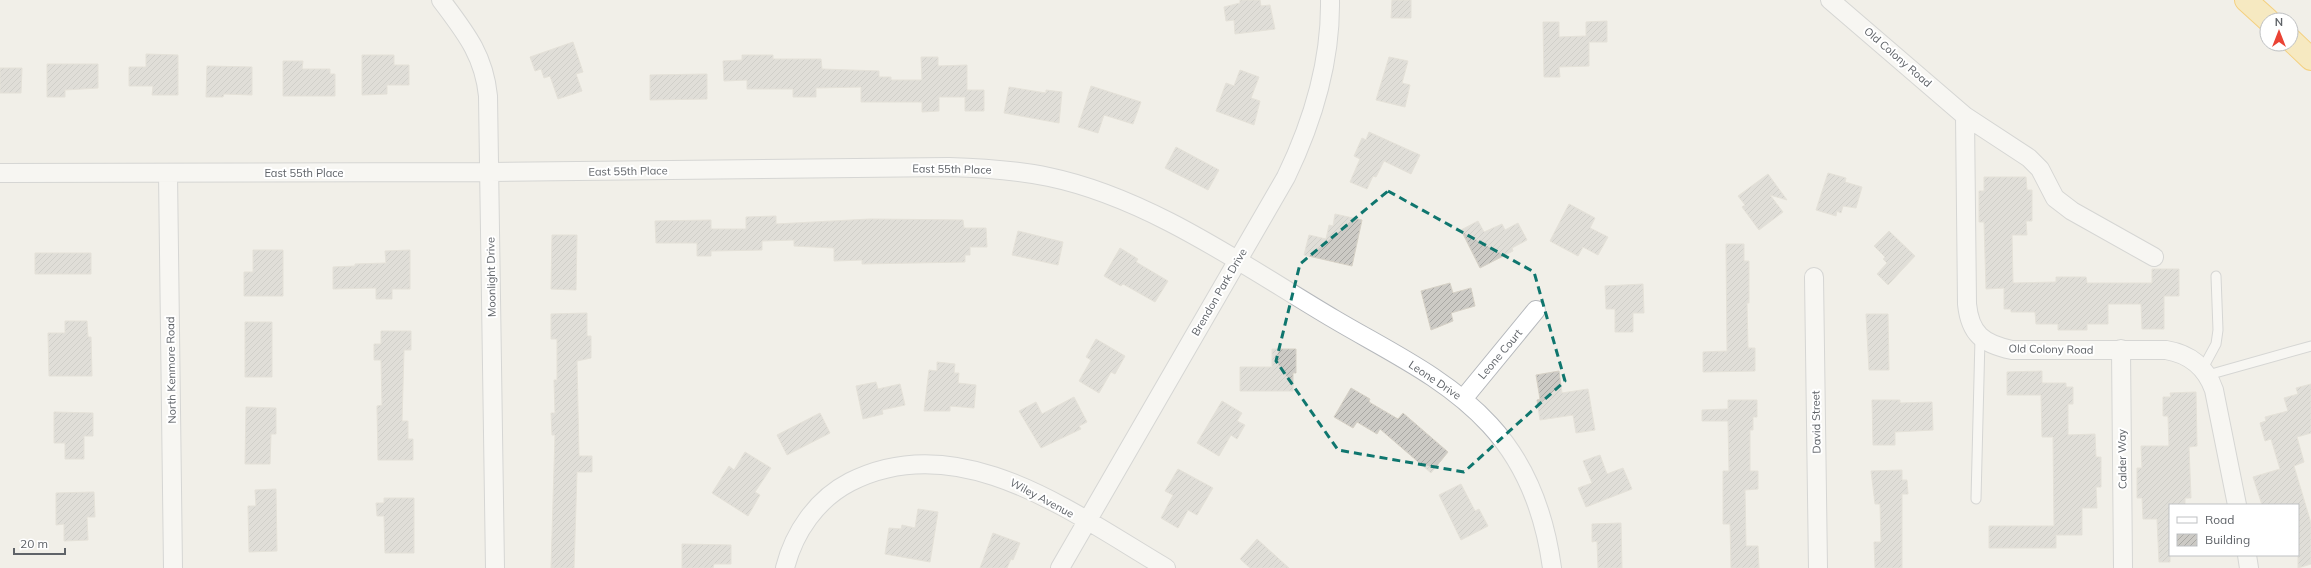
<svg xmlns="http://www.w3.org/2000/svg" width="2311" height="568" viewBox="0 0 2311 568" font-family="Mulish,sans-serif">
	<style>
		.building { fill: url(#building-hatch); stroke: #d6d1c6 }
		.lines { fill: none; stroke-linecap: round; stroke-linejoin: round }
		.lane-casing { stroke: #b5b8bc; stroke-width: 11 }
		.street-casing { stroke: #b5b8bc; stroke-width: 20 }
		.highway-casing { stroke: #f9ab00; stroke-width: 24 }
		.lane { stroke: #fff; stroke-width: 9 }
		.street { stroke: #fff; stroke-width: 18 }
		.highway { stroke: #fde293; stroke-width: 22 }
		.marked { fill: none; stroke: #0f766e; stroke-width: 3; stroke-dasharray: 8 5; stroke-linejoin: round }
		.labels { text-anchor: middle; dominant-baseline: central; stroke-width: 4; stroke-linejoin: round; paint-order: stroke }
		.street-label { font-size: 11px; fill: #5f6368; stroke: #fff }
	</style>
	<defs>
		<pattern id="building-hatch" width="6" height="6" patternUnits="userSpaceOnUse"><rect width="6" height="6" fill="#cccac5"/><path d="M-1 1l2-2M0 6l6-6M5 7l2-2" fill="none" stroke="#a9a8a4"/></pattern>
	</defs>
	<rect width="100%" height="100%" fill="#f1efe8"/>
	<path class="building" d="M1240,0H1260L1261,6L1270,5L1275,29L1235,34L1234,20L1226,21L1224,7L1240,3Z
		M1392,0H1411V18H1391Z
		M1607,21V42H1589V66L1559,67L1560,77H1544L1543,22H1559V37L1586,36V22Z
		M573,42L583,72L576,74L582,91L558,99L550,76L544,78L541,69L535,71L530,57Z
		M146,54L178,55V95H152L153,86H129V67H146Z
		M362,55H394V65H409V85H387V94L362,95Z
		M742,55H773V59H821L822,69L879,71V77H891V80H922L921,57H938V66L967,65V90H984V111H965V97H939V111L922,112V102H861V87L816,88V97H793V89H747V80L724,81L723,61L742,60Z
		M1389,57L1408,61L1402,83L1410,85L1405,107L1376,100Z
		M283,61H303L302,69H330V74H335V96H283Z
		M47,64H98V88L65,90V97H47Z
		M207,66L252,67V95L224,94L223,97H206Z
		M0,68H22L21,93H0Z
		M1240,70L1259,77L1251,98L1260,101L1254,125L1216,111L1226,83L1234,86Z
		M707,74V99L650,100V75Z
		M1091,86L1141,102L1133,124L1104,115L1098,133L1078,127Z
		M1009,87L1046,93V90L1062,92L1059,123L1004,113Z
		M1369,132L1420,155L1411,174L1384,161L1376,177L1373,176L1367,189L1350,182L1360,159L1354,156L1362,138L1366,140Z
		M1176,147L1219,170L1208,190L1165,168Z
		M1828,173L1846,178L1845,182L1862,187L1856,208L1843,206L1841,213L1837,211L1836,216L1816,210Z
		M1768,174L1787,200L1770,195L1783,212L1759,230L1742,207L1745,205L1738,196Z
		M1984,177H2026L2027,190H2032V221H2026L2027,235H2012L2013,283L2056,282V277H2086L2087,283H2152V269H2179V296H2164V329H2142L2141,304H2108V324H2087V330H2058V324H2036L2035,312H2011V309H2004V288L1986,289L1984,222H1979V191H1984Z
		M1569,204L1595,218L1590,228L1608,237L1598,255L1583,247L1578,256L1550,241Z
		M1335,214L1362,220L1352,266L1304,255L1309,235L1326,239L1329,225L1333,226Z
		M776,216V224L870,219L963,220L964,228H986L987,247H970V255H965V262L862,264V260L834,261V248L794,246V240L762,241V250L711,251V256H697V243H656L655,221L711,220V229H746V217Z
		M1478,221L1484,232L1502,224L1505,230L1518,223L1527,240L1512,248L1513,251L1480,268L1461,230Z
		M1018,231L1063,242L1058,265L1012,255Z
		M1889,231L1915,256L1888,285L1877,274L1887,263L1883,259L1885,257L1874,246Z
		M552,235H577L576,290L551,289Z
		M1726,244H1744V261H1749V303H1747L1748,348H1755V371L1703,372V352L1727,351Z
		M1120,248L1138,259L1136,262L1168,281L1155,302L1123,284L1121,286L1104,276Z
		M253,250H283V296H244V272H253Z
		M410,250V289H392V299H376V288L333,289V267L355,266V264L386,263L385,251Z
		M35,253H91V274H35Z
		M1450,283L1453,293L1471,288L1475,306L1451,313L1453,321L1431,330L1421,291Z
		M1643,284L1644,313H1633V332H1615V309H1606L1605,286Z
		M587,313V336H591V358L577,361L579,456H592V472H577L574,568H551L555,435H552L551,413H555L554,380H557V339H551V314Z
		M1866,314H1888L1889,370H1869Z
		M65,321H87L88,337H91L92,376H49L48,333H65Z
		M245,322H272V377H245Z
		M381,331H411V350H404L402,421H408V439H413V460H378L377,406L382,405L381,360H374V344H381Z
		M1096,339L1125,356L1115,374L1111,372L1099,393L1079,381L1091,360L1086,357Z
		M1272,349H1296V373H1293V391H1240V367H1272Z
		M937,362L955,364L954,373H959L958,383L976,385L974,408L950,406V411H924L929,370L937,371Z
		M1559,371L1562,393L1588,389L1595,430L1576,433L1573,415L1540,420L1537,400L1540,399L1536,375Z
		M2042,371V383H2066V387H2073V404H2068V435L2095,434L2096,457H2101V487H2096L2097,508H2082V535H2056V548H1989V526H2054L2053,437H2042L2041,395H2007V372Z
		M876,382L878,389L900,384L905,405L882,410L883,414L863,419L856,386Z
		M2311,384V433L2297,437L2304,462L2294,466L2311,523V564L2298,568V505H2262L2253,477L2280,469L2271,439L2265,441L2260,423L2266,421L2265,417L2288,411L2284,398L2298,394L2296,388Z
		M1351,388L1370,399L1369,402L1398,419L1403,413L1448,452L1431,473L1380,429L1377,434L1357,422L1353,428L1334,417Z
		M2196,392L2197,446L2189,447L2191,498H2185V505H2170V562H2159L2157,519H2143L2142,498H2137V468H2142L2141,446H2169L2168,416H2163V397H2171L2170,393Z
		M1074,397L1087,422L1079,426L1081,429L1041,448L1019,411L1036,402L1042,414Z
		M1728,400H1757V417H1753V430H1750V471H1758V489L1745,490L1746,546H1758L1759,568H1731L1730,524H1723V471H1729L1728,421H1702V410L1728,409Z
		M1872,400H1900V403L1932,402L1933,430L1895,432V445H1873Z
		M1222,401L1242,413L1237,421L1245,425L1237,439L1231,435L1219,456L1197,443Z
		M246,407L276,408V434H271L270,464H245Z
		M54,412L93,413V436H84V459H65V443H54Z
		M820,413L830,433L787,455L777,435Z
		M745,452L771,468L755,492L760,495L748,516L712,493L729,466L734,470Z
		M1600,455L1607,474L1623,468L1632,489L1586,507L1578,488L1592,483L1583,461Z
		M1178,469L1213,488L1197,515L1188,510L1178,528L1161,518L1173,495L1165,491Z
		M1902,470V480H1907L1908,494H1902V568H1875L1874,542H1881L1880,504H1875L1871,471Z
		M1461,484L1475,511L1479,509L1488,526L1461,540L1439,495Z
		M276,489L277,551L249,552L248,506H256L255,490Z
		M94,492L95,517H87L88,540L64,541V524L56,525V493Z
		M384,498H414V553H385L384,516H377L376,503H384Z
		M918,509L938,512L930,562L885,554L889,528L901,529L902,525L915,528Z
		M1621,523L1622,568H1598L1597,541L1592,542V524Z
		M993,533L1020,543L1013,560L1011,559L1007,568H980Z
		M1257,539L1289,568H1250L1240,559Z
		M682,544L731,545V564H714L713,568H682Z"/>
	<g class="lines">
		<defs>
			<path id="lane" d="M2203,368L2216,344L2218,330L2216,276
				M2208,375L2311,346
				M1976,499L1980,338"/>
			<path id="street" d="M441,0C465,32 484,55 488,96L495,568
				M1830,0L1965,116L2029,158L2040,169L2055,198L2072,211L2154,257
				M1965,116L1967,304C1970,334 1983,344 2012,350H2166C2190,354 2206,367 2214,390L2237,505
				M0,173L490,172L949,167C982,168 1016,170 1049,177C1150,198 1246,267 1334,319C1388,351 1447,378 1490,425C1526,464 1545,516 1552,568
				M168,173L173,568
				M1814,277L1818,568
				M2121,349L2123,568
				M1463,399L1536,310
				M2247,555L2249,568
				M785,568C794,532 817,499 850,482C960,426 1074,514 1166,568
				M1060,568L1286,177C1313,121 1331,63 1330,0"/>
			<path id="highway" d="M2246,0L2268,20
				M2291,40L2311,59"/>
		</defs>
		<use href="#lane" class="lane-casing"/>
		<use href="#street" class="street-casing"/>
		<use href="#highway" class="highway-casing"/>
		<use href="#lane" class="lane"/>
		<use href="#street" class="street"/>
		<use href="#highway" class="highway"/>
	</g>
	<path d="M0 0H2311V568H0ZM1388,191L1534,272L1565,381L1464,472L1338,450L1276,361L1300,264Z" fill="#f1efe8" fill-opacity=".55" fill-rule="evenodd"/>
	<path class="marked" d="M1388,191L1534,272L1565,381L1464,472L1338,450L1276,361L1300,264Z"/>
	<g class="labels">
		<g class="street-label">
			<text transform="translate(1898 57) rotate(41)">Old Colony Road</text>
			<text transform="translate(952 169) rotate(1)">East 55th Place</text>
			<text transform="translate(628 171) rotate(-1)">East 55th Place</text>
			<text x="304" y="173">East 55th Place</text>
			<text transform="translate(491 277) rotate(-91)">Moonlight Drive</text>
			<text transform="translate(1219 292) rotate(-60)">Brendon Park Drive</text>
			<text transform="translate(2051 349) rotate(1)">Old Colony Road</text>
			<text transform="translate(1500 354) rotate(-50)">Leone Court</text>
			<text transform="translate(171 370) rotate(-91)">North Kenmore Road</text>
			<text transform="translate(1435 380) rotate(34)">Leone Drive</text>
			<text transform="translate(1816 422) rotate(-91)">David Street</text>
			<text transform="translate(2122 459) rotate(-91)">Calder Way</text>
			<text transform="translate(1042 498) rotate(28)">Wiley Avenue</text>
		</g>
	</g>
	<rect x="2169" y="504" width="130" height="52" fill="#ffffff" stroke="#bfc1c3"/>
	<rect x="2177" y="517" width="20" height="6" fill="#ffffff" stroke="#bfc1c3"/>
	<text x="2205" y="524" font-size="12" fill="#5f6368">Road</text>
	<rect x="2177" y="534" width="20" height="12" fill="url(#building-hatch)" stroke="#bfc1c3"/>
	<text x="2205" y="544" font-size="12" fill="#5f6368">Building</text>
	<g transform="translate(2279 32)"><circle r="19" fill="#ffffff" stroke="#bfc1c3"/>
	<path d="M0-3L7 15L0 10L-7 15Z" fill="#ea4335"/>
	<text y="-6" font-size="11" font-weight="bold" text-anchor="middle" fill="#5f6368">N</text>
	</g>
	<path d="M14 548v6h51v-6" fill="none" stroke="#5f6368" stroke-width="2"/>
	<text x="20" y="548" font-size="12" fill="#5f6368" stroke="#ffffff" stroke-width="3" paint-order="stroke">20 m</text>
</svg>
